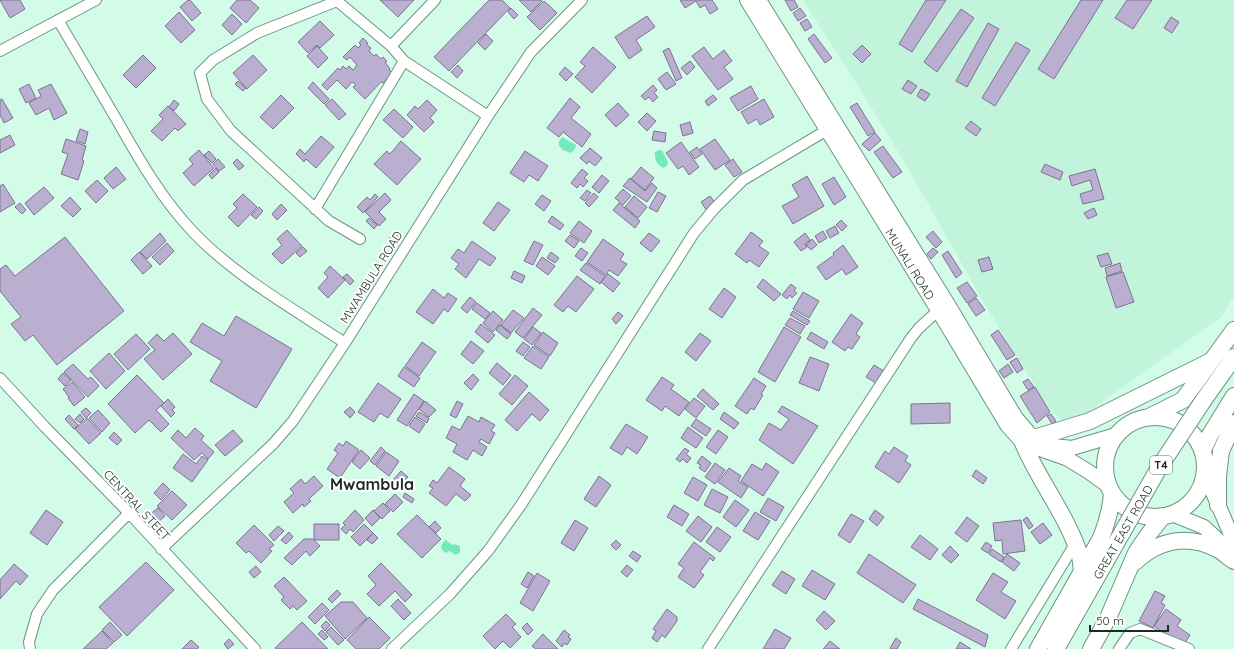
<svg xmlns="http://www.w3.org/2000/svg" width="1234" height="649" viewBox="0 0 1234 649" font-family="Quicksand,sans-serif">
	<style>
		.built { fill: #c2f3db }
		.water { fill: #75e9ba }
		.building { fill: #baafd1; stroke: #7d7291 }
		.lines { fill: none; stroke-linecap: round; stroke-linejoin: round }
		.minor-casing { stroke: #6d9381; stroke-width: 12 }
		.secondary-casing { stroke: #6d9381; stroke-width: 16 }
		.primary-casing { stroke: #6d9381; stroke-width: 18 }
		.minor { stroke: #fff; stroke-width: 10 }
		.secondary { stroke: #fff; stroke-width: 14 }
		.primary { stroke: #fff; stroke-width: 16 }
		.primary-bridge-casing { stroke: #6d9381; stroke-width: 18; stroke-linecap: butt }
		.primary-bridge { stroke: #fff; stroke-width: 16 }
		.labels { text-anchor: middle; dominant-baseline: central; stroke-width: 4; stroke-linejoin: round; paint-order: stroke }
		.shield { fill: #fff; stroke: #5f6b66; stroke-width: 1 }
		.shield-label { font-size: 11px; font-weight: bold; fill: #1b2b24 }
		.street-label { font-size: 12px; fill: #1b2b24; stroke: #fff }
		.district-label { font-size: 16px; font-weight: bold; fill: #1b2b24; stroke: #fff }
	</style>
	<rect width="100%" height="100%" fill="#d3fce8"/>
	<path class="built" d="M803,0H1234V297L1221,317L1085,414L1061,420L1049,408L984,303L908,168L870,105Z"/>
	<path class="water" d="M562,137L576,145L575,149L571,153L563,150L559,146V141Z
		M659,150H662L668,162L667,166L663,168C657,165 654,159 655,152Z
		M446,540L452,545L454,544L460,546V552L456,555L449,551L446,553L442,550L441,546L444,541Z"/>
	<path class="building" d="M0,0H20L25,9L10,18Z
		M188,0H190L201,13L192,21L180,7Z
		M237,0H250L259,8L246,23L230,8Z
		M380,0H414L398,17Z
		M489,0H502L510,8L449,71L434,57Z
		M519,0H540L542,1L531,12Z
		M680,0H712L718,9L710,14L705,5L700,8L696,1L685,8Z
		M785,0H794L798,7L791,11Z
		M926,0H946L912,52L899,44Z
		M1081,0H1103L1054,79L1038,69Z
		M1127,0H1152L1133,29L1115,18Z
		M544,1L557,13L540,30L527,17Z
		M511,8L518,15L514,19L508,12Z
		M800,8L806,16L798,21L793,13Z
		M961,9L974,18L937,72L924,62Z
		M179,12L195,30L181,43L165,26Z
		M232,14L242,24L232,35L222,25Z
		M647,16L655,27L636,40L642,50L629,59L615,37Z
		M1171,17L1179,22L1172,33L1164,28Z
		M807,19L812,27L805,31L800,23Z
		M320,21L334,35L320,48L317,45L308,53L298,42Z
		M988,23L999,29L967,87L956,81Z
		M486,34L493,41L485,50L478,43Z
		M814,34L832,58L825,63L808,39Z
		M363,38L368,43L366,44L371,48L369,51L374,56L376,54L381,59L383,57L387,61L385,62L390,69L389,70L392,73L383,83L381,82L365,99L353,87L356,85L352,82L346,89L337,80L327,90L322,85L338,68L340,70L343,66L346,69L349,66L353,70L357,65L350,57L347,60L343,57L355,45L358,48L361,45L359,43Z
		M1016,42L1030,50L995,106L982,98Z
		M862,45L871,54L862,63L853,54Z
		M317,46L328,58L318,68L307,56Z
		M593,47L616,67L592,93L575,77L585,66L580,62Z
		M704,47L713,59L724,50L732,61L724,67L733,79L718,90L692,56Z
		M669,48L682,78L676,81L663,51Z
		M143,55L156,68L136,88L123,75Z
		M253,55L267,70L247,89L233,73Z
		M690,61L695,67L687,75L681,68Z
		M458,65L463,71L457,78L451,72Z
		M565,67L573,74L566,81L559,74Z
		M667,72L676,84L666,90L658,79Z
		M908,80L917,86L911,94L902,89Z
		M238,81L246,88L243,91L235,84Z
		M313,82L329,99L324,104L308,88Z
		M29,84L36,98L26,103L19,89Z
		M51,84L67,113L54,120L49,108L36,115L29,103L41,96L38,90Z
		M653,85L657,90L654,93L658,97L653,102L649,97L645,100L641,96Z
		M751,86L758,99L738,111L730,98Z
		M921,89L930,94L925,101L917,96Z
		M281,95L294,108L273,129L260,117Z
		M713,95L717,99L708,106L705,101Z
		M570,98L580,107L571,118L591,134L582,147L563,132L559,137L547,128Z
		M2,99L13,118L4,123L0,115V100Z
		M332,99L346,114L339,120L325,105Z
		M764,99L774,117L760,125L757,119L748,124L741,112Z
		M174,100L179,104L174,111L169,107Z
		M427,100L437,110L430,118L434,122L424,132L407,115L415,106L418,109Z
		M618,103L629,115L616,127L605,115Z
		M857,103L875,132L868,136L850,107Z
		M168,106L186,124L178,131L175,128L162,141L151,131L163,119L159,115Z
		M394,109L413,127L403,138L383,120Z
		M647,113L656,121L647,131L638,122Z
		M971,121L981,129L976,136L965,128Z
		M690,122L693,133L683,136L680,125Z
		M80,129L88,132L85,144L76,141Z
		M654,131L666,133L665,142L652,140Z
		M875,133L881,140L869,151L862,144Z
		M10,135L15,145L0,153V140Z
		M321,136L334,147L316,168L306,159L304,162L296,154L300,149L305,154Z
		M66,139L86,146L82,160L84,161L78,180L61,174L68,154L62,152Z
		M715,139L730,160L715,170L700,149Z
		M401,141L421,159L397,185L374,164L387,151L390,154Z
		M681,142L699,167L689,175L683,166L678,169L666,153Z
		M883,146L902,172L893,178L874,152Z
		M697,147L702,154L695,159L690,152Z
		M590,148L602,158L595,166L589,161L587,164L580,158Z
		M199,150L214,168L194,186L183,173L193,164L189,159Z
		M209,151L216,159L212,163L204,155Z
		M525,151L548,166L538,181L529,175L524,182L510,173Z
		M218,159L225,167L219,171L213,164Z
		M237,159L244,166L239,170L233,163Z
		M733,159L742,172L734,177L725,165Z
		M1045,164L1063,172L1060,180L1041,172Z
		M116,167L126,179L113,189L104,178Z
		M641,167L654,178L645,190L631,179Z
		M216,168L219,172L212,179L209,175Z
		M582,169L588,174L584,178L588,181L583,187L580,184L577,188L571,183Z
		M1095,169L1104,199L1083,204L1080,194L1093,190L1090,180L1072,186L1069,176Z
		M602,175L609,181L599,193L592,187Z
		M807,176L824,206L793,224L782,206L799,197L792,185Z
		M834,177L846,197L834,205L822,184Z
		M630,178L645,191L652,183L657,188L647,202L623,186Z
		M97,180L108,191L96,203L85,191Z
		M3,184L15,203L0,212V186Z
		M44,187L54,198L34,215L25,203Z
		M623,189L631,196L623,205L615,198Z
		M587,190L591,193L585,201L580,198Z
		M658,192L666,196L657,212L649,208Z
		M385,193L391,200L379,212L386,219L379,226L365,212Z
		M594,193L598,197L589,207L585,203Z
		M243,194L257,207L238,227L228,217L237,208L233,204Z
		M375,194L378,197L363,213L357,207L367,197L370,200Z
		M542,195L551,201L544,211L535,204Z
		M634,196L647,207L638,218L625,207Z
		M710,196L716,204L707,211L701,202Z
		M70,197L81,209L73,217L61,206Z
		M498,202L510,210L494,231L483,223Z
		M20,203L26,210L22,214L15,207Z
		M619,203L640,221L635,228L613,210Z
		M281,204L287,210L277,220L272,214Z
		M259,207L263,211L256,219L251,215Z
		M1094,208L1097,215L1088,219L1084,213Z
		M552,216L564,225L560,230L548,222Z
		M369,218L377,225L374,229L366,221Z
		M841,220L847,226L842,231L836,225Z
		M579,221L592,231L584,243L570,233Z
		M835,226L839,233L830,238L826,231Z
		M287,230L302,246L282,264L272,254L282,245L277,239Z
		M395,231L399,234L393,243L388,240Z
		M823,231L827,238L819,243L815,236Z
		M933,231L942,242L936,248L926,237Z
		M751,232L763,241L759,246L769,253L759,267L749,260L747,263L735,254Z
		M160,233L166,241L147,259L140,252Z
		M649,233L660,241L651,252L640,243Z
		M805,233L810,240L805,244L807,247L801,251L794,242Z
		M570,235L579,241L574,248L565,241Z
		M65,237L124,311L57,365L33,335L25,341L11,324L21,317L0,291V269L6,265L15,276Z
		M603,239L624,254L620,260L627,264L618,276L609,270L606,275L587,262Z
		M812,239L817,245L811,250L806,245Z
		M472,241L496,258L490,266L479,259L466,278L455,269L459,264L451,258L458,249L464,253Z
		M534,241L543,245L533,265L524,261Z
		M167,243L174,251L160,265L152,257Z
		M843,245L858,267L846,275L842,269L826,280L817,267L834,255L833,253Z
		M303,247L307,251L300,257L296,253Z
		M581,248L588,253L582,261L575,256Z
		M933,248L938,252L931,259L927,254Z
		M948,251L962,273L956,278L942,255Z
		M139,252L152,266L143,274L131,260Z
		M551,252L559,258L555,263L547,258Z
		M1108,253L1112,264L1101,267L1097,256Z
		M542,257L555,266L548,275L536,266Z
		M989,257L993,269L982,272L978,260Z
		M586,263L605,276L600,284L580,270Z
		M1120,263L1122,271L1107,276L1105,268Z
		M330,266L345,280L328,298L318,288L328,277L324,273Z
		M514,271L525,276L522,283L511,278Z
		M1123,272L1134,302L1116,308L1106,277Z
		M347,274L354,281L350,285L343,277Z
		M608,274L620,283L613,292L601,282Z
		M577,276L594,289L576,312L568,306L563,312L554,305Z
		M763,279L781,294L774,301L757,287Z
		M967,282L977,296L967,303L957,288Z
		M791,284L796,288L794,291L797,293L792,298L790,295L787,299L782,295Z
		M724,288L736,297L722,318L709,309Z
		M433,289L444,298L448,293L457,299L448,312L444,309L433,324L416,312Z
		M803,292L819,301L809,318L793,309Z
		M470,297L476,302L467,313L461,308Z
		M976,298L985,310L976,316L968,304Z
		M477,303L490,313L485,319L472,309Z
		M533,308L542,315L523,338L515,332Z
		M513,310L524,318L511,333L501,325Z
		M493,311L503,320L493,332L483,323Z
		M793,311L810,321L807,325L790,315Z
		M618,312L623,316L616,324L612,319Z
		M851,314L863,323L856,334L860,337L852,349L848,347L845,351L832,342Z
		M236,316L292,349L256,408L210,381L222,361L190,342L202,323L224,336Z
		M790,318L805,326L800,334L785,325Z
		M481,324L495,335L488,343L475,332Z
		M500,325L511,334L507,339L496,330Z
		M533,327L541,333L532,345L524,339Z
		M784,327L801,337L775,382L758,372Z
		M998,330L1015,355L1007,360L991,335Z
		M543,332L558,343L550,356L534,345Z
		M811,332L828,342L824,349L807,339Z
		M173,333L192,354L163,380L144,359L155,350L148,343L157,334L164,341Z
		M700,333L711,341L696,361L685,352Z
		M136,334L150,349L128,370L114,354Z
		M471,341L484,351L473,364L461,354Z
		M422,342L436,352L419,376L405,366Z
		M523,342L530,347L523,356L516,351Z
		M533,346L549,357L541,369L524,358Z
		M109,353L125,371L106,389L90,371Z
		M810,357L829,364L819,391L799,383Z
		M1017,358L1023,369L1017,373L1010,362Z
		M497,363L511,375L503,385L489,373Z
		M73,364L88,379L91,377L99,386L88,397L64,372Z
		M1008,364L1013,372L1004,378L999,371Z
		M874,365L884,371L876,383L866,377Z
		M404,367L420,378L414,387L398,376Z
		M63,373L71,380L65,386L58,379Z
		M473,374L479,380L471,390L464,383Z
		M137,375L164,403L156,410L169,424L161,432L149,420L135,433L108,404Z
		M515,375L528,386L512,405L499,394Z
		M662,377L674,385L671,389L689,402L679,416L665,406L662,411L646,400Z
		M754,378L766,386L761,394L763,395L754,410L751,408L747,414L735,406Z
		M1028,379L1034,387L1028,390L1023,382Z
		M72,382L85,397L74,406L68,398L69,397L63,389Z
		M378,383L401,399L388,418L380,413L374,422L358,412Z
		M1035,387L1050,412L1037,423L1020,396Z
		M703,389L719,404L713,410L697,396Z
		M529,392L549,410L540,421L532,414L517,431L505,420Z
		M414,394L424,401L407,426L397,420Z
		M694,398L705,406L696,418L685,409Z
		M168,399L175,407L172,410L175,413L171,417L161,406Z
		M425,401L436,410L429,417L419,409Z
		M457,401L463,404L456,418L450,415Z
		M950,403V423L911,424V404Z
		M782,406L818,426L793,464L759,440L769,423L781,430L789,419L778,412Z
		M350,407L355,412L350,418L344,412Z
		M86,408L91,413L86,418L81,412Z
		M98,410L110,423L102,432L89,418Z
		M419,412L429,418L427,423L416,416Z
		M724,412L739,423L734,429L720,419Z
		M80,414L84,419L80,423L75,419Z
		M1051,414L1056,421L1052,424L1047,416Z
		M69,415L78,425L74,429L65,419Z
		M468,416L479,422L481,417L495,425L491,431L495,433L489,444L481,439L479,442L487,447L482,456L473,450L467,460L453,452L457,444L446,438L452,426L460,430Z
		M415,417L425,424L419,433L409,426Z
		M87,418L101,433L89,444L75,429Z
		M696,419L711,429L706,436L691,426Z
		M626,424L648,437L637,454L627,447L622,455L610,448Z
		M688,427L703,438L696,448L681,438Z
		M195,428L204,436L201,440L214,452L208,459L202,453L194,460L171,438L178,430L186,438Z
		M233,430L243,441L225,456L215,445Z
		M718,430L728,437L716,454L706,447Z
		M114,432L122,440L117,445L109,438Z
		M346,441L359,450L340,478L327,469L338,453L334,450L339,443L343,446Z
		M381,447L385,451L375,465L370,461Z
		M894,447L908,456L905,461L911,465L899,483L875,467L885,451L889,454Z
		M685,448L689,451L686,454L691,458L687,463L683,459L680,462L676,459Z
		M361,450L370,458L360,469L352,462Z
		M386,452L399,461L389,476L376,466Z
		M183,454L196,464L202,456L208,460L192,482L173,468Z
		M702,456L711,463L705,472L699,468L701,465L697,463Z
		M715,463L725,470L715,484L705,477Z
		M766,463L779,472L763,496L741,481L752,464L762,470Z
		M449,467L465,479L460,486L471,495L465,501L456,494L446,506L429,493L433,488L429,486L433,480L437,483Z
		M729,468L741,476L738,481L748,487L741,498L718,482Z
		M976,470L987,478L983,484L972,476Z
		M401,471L408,477L398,487L392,481Z
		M314,476L323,486L309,499L311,501L304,507L303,504L293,513L284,502L294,493L290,489L301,479L305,484Z
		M599,476L611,485L596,507L584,499Z
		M693,477L707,485L698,501L684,493Z
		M163,483L170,490L161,500L154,493Z
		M712,489L728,497L720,513L704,505Z
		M172,491L187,505L172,520L157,506Z
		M405,493L414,499L412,503L403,497Z
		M395,494L403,502L393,512L385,504Z
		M768,498L784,507L776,521L760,512Z
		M735,500L749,510L736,527L723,517Z
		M383,503L390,511L382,519L374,511Z
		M674,505L689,514L682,526L667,517Z
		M158,508L165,516L157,523L149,515Z
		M46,510L63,522L47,545L30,533Z
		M355,510L364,520L353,532L350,529L346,534L341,529L345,525L343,523Z
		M373,510L380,518L372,526L365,518Z
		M875,510L884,517L877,526L869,519Z
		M755,512L770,521L758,540L743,531Z
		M851,514L864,521L850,543L838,535Z
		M417,515L441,539L422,558L397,534Z
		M698,516L712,527L701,542L686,531Z
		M967,517L979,526L967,542L955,533Z
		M1027,517L1033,526L1029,529L1023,520Z
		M575,520L588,528L574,551L561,543Z
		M1021,520L1025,551L1003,554L1002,540L995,541L993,523Z
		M435,521L441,528L436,533L429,527Z
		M1043,523L1052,535L1040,544L1031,532Z
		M314,524H339V540H314Z
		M364,524L373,533L360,546L351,537Z
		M254,525L274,545L269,549L272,551L261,563L249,551L246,553L236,543Z
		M278,526L284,531L274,541L269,535Z
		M717,527L731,537L720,552L706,542Z
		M289,532L293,537L286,544L281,540Z
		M373,533L378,538L372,544L367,540Z
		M920,535L938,549L930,560L911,547Z
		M304,539H313L320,546L310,556L306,551L292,565L284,558Z
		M616,540L621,545L616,550L611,545Z
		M694,542L715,558L713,561L710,558L700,572L704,575L694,588L678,577L684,568L678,564Z
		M986,542L992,546L988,553L981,549Z
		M950,546L959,555L951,563L942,555Z
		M992,549L1004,557L1001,562L989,554Z
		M633,551L641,556L637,562L629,556Z
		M869,554L916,585L903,603L857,573Z
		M1007,554L1020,563L1014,571L1002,562Z
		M146,562L174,590L127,636L99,607Z
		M381,563L412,595L405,602L395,591L379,606L367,594L376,585L368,576Z
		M14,564L28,576L20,585L16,581L0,599V580Z
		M627,565L633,570L627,577L621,572Z
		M256,566L261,572L254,578L249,572Z
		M812,570L835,584L825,600L802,586Z
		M782,571L795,579L786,594L772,585Z
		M528,572L534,576L527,588L521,584Z
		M537,573L550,581L533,611L520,603Z
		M993,573L1008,582L1001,592L1016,601L1005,619L976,600Z
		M284,577L307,601L297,610L293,606L290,609L281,600L284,597L274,586Z
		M337,590L341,594L332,603L328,599Z
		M1155,591L1165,596L1161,603L1165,605L1153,628L1139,621Z
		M398,599L411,613L404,620L391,606Z
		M918,599L988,635L985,647L913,609Z
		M341,602H353L367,618L345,639L325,616Z
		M322,603L329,610L315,624L308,617Z
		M667,609L677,617V621L665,638L662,635L657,642L652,638L656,631L653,629Z
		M1166,609L1181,620L1177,626L1190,635L1183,646L1154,626Z
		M824,611L835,621L826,630L816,620Z
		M506,614L516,624L512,627L521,637L510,648L503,641L495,649L483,636Z
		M369,617L390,638L379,649H356L347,640Z
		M326,621L330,625L325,631L321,626Z
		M110,622L122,635L114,642L102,630Z
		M302,622L328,649H276L275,648Z
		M527,623L533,630L528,635L522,628Z
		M331,627L344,640L338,645L326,632Z
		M775,629L791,638L784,649H763Z
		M322,630L328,637L324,640L318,634Z
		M564,630L570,635L568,637L571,639L567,645L564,643L562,647L556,641Z
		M102,631L113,643L106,649H83Z
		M543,634L558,649H536L532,646Z
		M896,638L901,642L897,649H891L890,648Z
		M229,639L234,644L228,649L224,644Z
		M191,640L199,647L197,649H182Z
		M830,641L840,649H823Z
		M960,642L971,649H956Z"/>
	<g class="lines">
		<defs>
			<path id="minor" d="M58,20C78,54 98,88 118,122C140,161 162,199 193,232C235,276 295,310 345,343
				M391,46L435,0
				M0,51L96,0
				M315,209L404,61
				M360,239L329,221L231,131L207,99L200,73L213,60L257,33L337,1L391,46L404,61L488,116
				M0,378L45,427L129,513L255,649
				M161,549L273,444L293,421L345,343L488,116L531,52L582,0
				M30,649L29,642L37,614L53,590L129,513
				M392,649L450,594L488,551L521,505L694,233L714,209L743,180L832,127
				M708,649L911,338L919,328L942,307
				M1011,649L1075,544
				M1119,649L1130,633L1140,629L1189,649"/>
			<path id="secondary" d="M747,0L938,310L1007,425L1023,443L1068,459L1089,472L1110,487
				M759,0L947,303L1016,418L1028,432L1036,440L1054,446L1072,448L1116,435
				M1205,474L1232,537L1234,550
				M1172,514L1204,527L1234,555"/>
			<path id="primary" d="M1203,401L1234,357
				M1149,417L1183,400L1234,330
				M1105 467a50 50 0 1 1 100 0a50 50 0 1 1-100 0Z
				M1034,438L1090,421L1211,361
				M1023,443C1039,481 1066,514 1079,553C1081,558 1081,565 1082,571
				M1203,450L1210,435L1234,396
				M1218,505V476L1221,451L1234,423
				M1135,562C1160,539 1189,534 1219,550C1224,553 1229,558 1234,561
				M1038,649L1101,538C1107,523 1111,509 1112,493
				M1056,649L1123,531
				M1091,649L1108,618L1136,553L1148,535L1163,516"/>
		</defs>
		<use href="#minor" class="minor-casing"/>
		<use href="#secondary" class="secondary-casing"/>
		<use href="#primary" class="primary-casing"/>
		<use href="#minor" class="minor"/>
		<use href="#secondary" class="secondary"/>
		<use href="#primary" class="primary"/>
		<defs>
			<path id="primary-bridge" d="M1123,531L1160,466L1203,401"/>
		</defs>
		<use href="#primary-bridge" class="primary-bridge-casing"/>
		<use href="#primary-bridge" class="primary-bridge"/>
	</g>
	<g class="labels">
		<rect class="shield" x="1150" y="456" width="22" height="18" rx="3"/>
		<g class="shield-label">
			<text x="1161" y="465">T4</text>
		</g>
		<g class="street-label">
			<text transform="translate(910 264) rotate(58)">MUNALI ROAD</text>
			<text transform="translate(371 277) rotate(-58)">MWAMBULA ROAD</text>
			<text transform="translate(137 505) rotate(47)">CENTRAL STEET</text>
			<text transform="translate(1123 532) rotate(-60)">GREAT EAST ROAD</text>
		</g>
		<g class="district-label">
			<text x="372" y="484">Mwambula</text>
		</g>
	</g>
	<path d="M1090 625v6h78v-6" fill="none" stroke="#1b2b24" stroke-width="2"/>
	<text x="1096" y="625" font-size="12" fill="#1b2b24" stroke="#ffffff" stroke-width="3" paint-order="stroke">50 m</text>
</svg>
